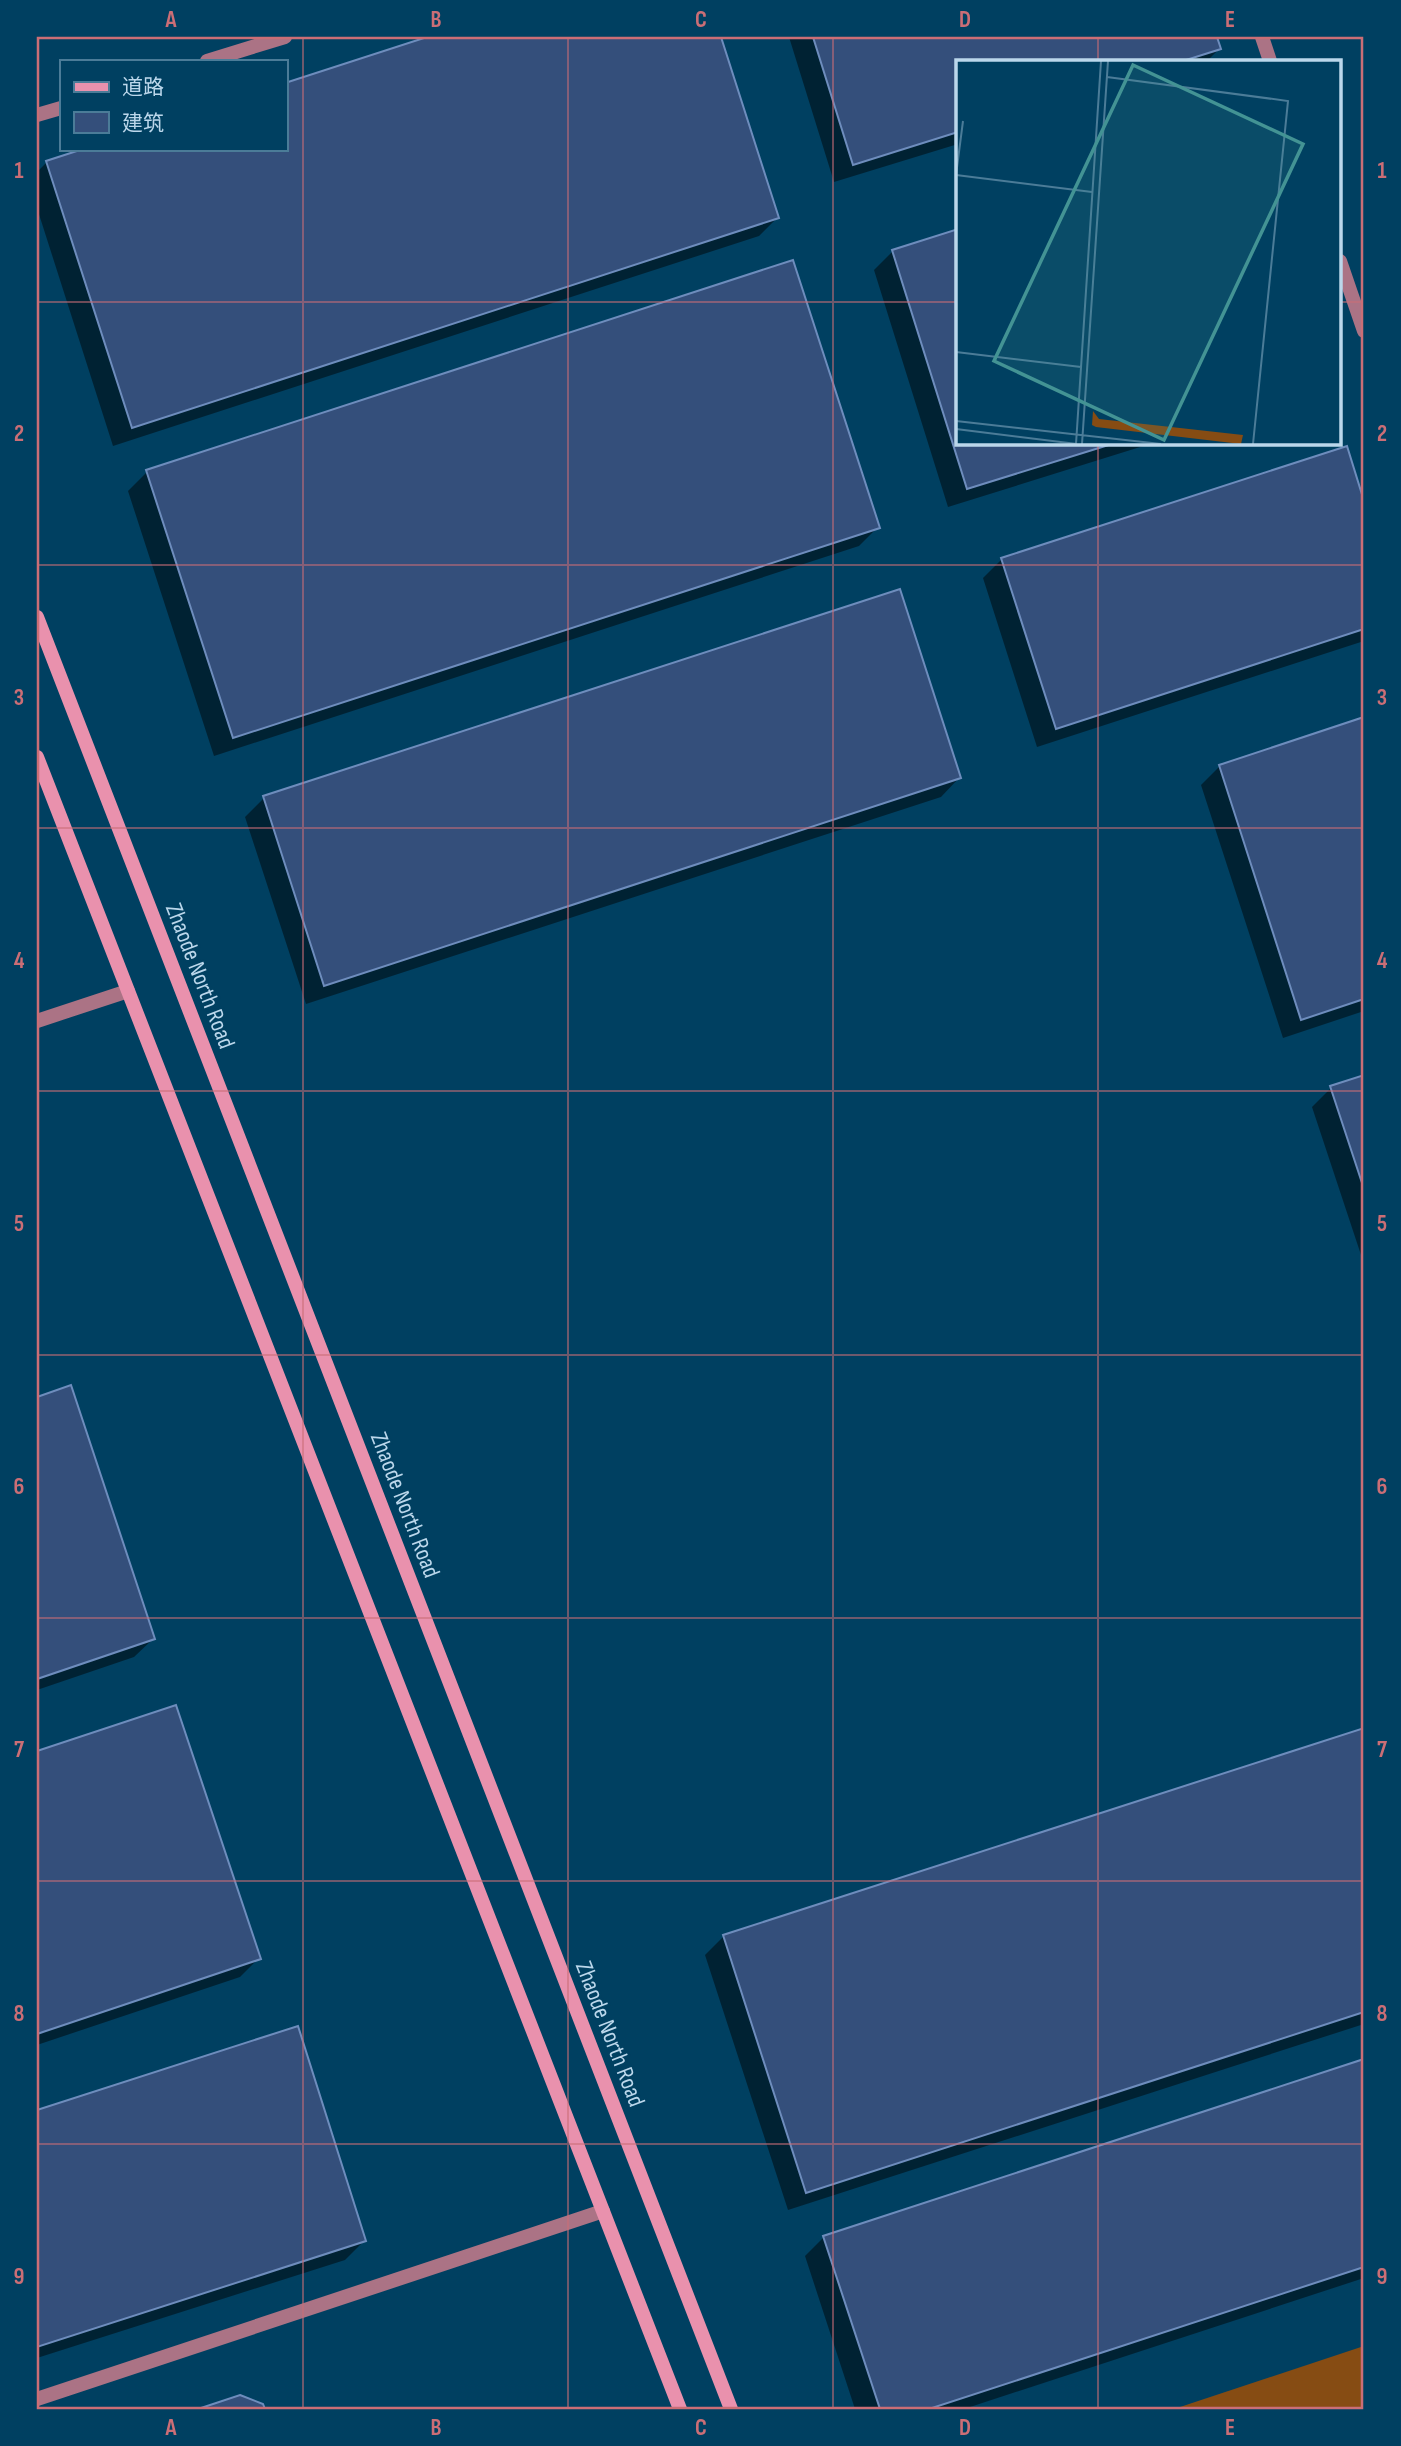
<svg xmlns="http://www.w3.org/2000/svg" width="1401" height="2446" viewBox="0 0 1401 2446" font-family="'Sofia Sans Condensed','Noto Sans SC',sans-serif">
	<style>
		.green { fill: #864c13 }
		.shadow { fill: #0007 }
		.building { fill: #344f7b; stroke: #6e8dbd; stroke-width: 2 }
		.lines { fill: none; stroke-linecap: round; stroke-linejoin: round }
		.lane { stroke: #ab7385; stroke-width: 14 }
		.secondary { stroke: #e991ad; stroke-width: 14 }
		.grid { fill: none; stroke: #cb6e76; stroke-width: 2; stroke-opacity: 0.55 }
		.labels { text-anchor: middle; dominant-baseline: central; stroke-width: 5; stroke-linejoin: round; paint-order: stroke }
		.street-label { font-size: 24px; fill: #bbd7eb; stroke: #004061 }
		.inset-road { fill: none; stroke: #4b7c98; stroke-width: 2 }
		.view { fill: #439394; fill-opacity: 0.15; stroke: #439394; stroke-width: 3.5 }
		.inset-edge { fill: none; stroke: #bbd7eb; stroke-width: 3.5 }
		.neatline { fill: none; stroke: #cb6e76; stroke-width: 2.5 }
		.grid-label { font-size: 23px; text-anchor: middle; font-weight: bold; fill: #cb6e76 }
	</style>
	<rect width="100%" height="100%" fill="#004061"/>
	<path class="green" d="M1364,2346V2409H1174Z"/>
	<path class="shadow" d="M432,37H719L777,218L759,236L113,446L37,208V172L47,162L88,149H285V85Z
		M789,37H1215L1219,49L1207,61H958V144L834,182Z
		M958,231V443H1153L948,507L874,270L893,251Z
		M1345,448L1364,507V641L1037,747L983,578L1002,559Z
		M147,472L878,527L859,546L214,756L128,491Z
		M1364,719V1011L1283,1038L1201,785L1220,766Z
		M959,778L941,797L306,1004L245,817L264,798Z
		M1364,1077V1264L1312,1107L1331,1088Z
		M70,1388L153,1639L134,1657L37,1690V1399Z
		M174,1707L259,1958L240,1977L37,2045V1753Z
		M1364,1730V2024L788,2210L705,1955L724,1936Z
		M297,2028L364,2241L345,2260L37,2358V2111Z
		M1364,2061V2278L964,2409H855L805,2256L824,2237Z"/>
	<path class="building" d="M427,37H721L779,218L132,428L46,161L83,149H285V83Z
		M813,37H1217L1221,49L1183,61H958V132L853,165Z
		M958,229V443H1115L967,489L892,250Z
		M793,260L880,528L233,738L146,470Z
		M1347,446L1364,501V629L1056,729L1001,558Z
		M900,589L961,778L324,986L263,796Z
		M1364,717V999L1301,1020L1219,765Z
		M1364,1075V1189L1330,1086Z
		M71,1385L155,1639L37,1679V1397Z
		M176,1705L261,1959L37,2034V1751Z
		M1364,1728V2012L806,2193L723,1935Z
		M298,2026L366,2241L37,2347V2110Z
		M1364,2059V2267L929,2409H880L823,2236Z
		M240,2395L263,2404L265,2409H198Z
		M240,2395L263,2404L265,2409H198Z"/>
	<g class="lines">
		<path class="lane" d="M1262,37L1270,61
			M207,61L285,37
			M37,115L61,108
			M1340,261L1364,331
			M37,1021L128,991
			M37,2399L603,2211"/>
		<path class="secondary" d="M37,617L731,2409
			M37,757L680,2409"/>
	</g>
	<path class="grid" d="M303,37V2409M568,37V2409M833,37V2409M1098,37V61M37,302H958M1340,302H1364M1098,443V2409M37,565H1364M37,828H1364M37,1091H1364M37,1355H1364M37,1618H1364M37,1881H1364M37,2144H1364"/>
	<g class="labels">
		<g class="street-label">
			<text transform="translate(200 976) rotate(69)">Zhaode North Road</text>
			<text transform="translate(405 1505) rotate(69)">Zhaode North Road</text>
			<text transform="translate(610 2034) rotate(69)">Zhaode North Road</text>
		</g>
	</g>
	<g transform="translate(956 60)">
		<rect width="385" height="385" fill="#004061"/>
		<path d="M137,351L143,359L287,375L285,384L140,367L136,365Z" fill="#864c13"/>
		<path class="inset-road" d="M151,17L332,41L297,384M0,115L136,132M0,115L7,61M0,292L125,307M0,361L205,384M0,369L121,384M120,384L145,1M126,384L152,1"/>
		<path class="view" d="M177,5L347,84L208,380L38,301Z"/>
		<rect width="385" height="385" class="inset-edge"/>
	</g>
	<rect width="1401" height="2446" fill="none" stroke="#004061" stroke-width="77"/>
	<rect x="60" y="60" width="228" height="91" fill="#004061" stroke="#4b7c98" stroke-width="2"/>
	<rect x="74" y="82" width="35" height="10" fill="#e991ad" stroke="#4b7c98" stroke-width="2"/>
	<text x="122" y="94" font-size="21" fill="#bbd7eb">道路</text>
	<rect x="74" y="112" width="35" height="21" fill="#344f7b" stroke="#4b7c98" stroke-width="2"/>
	<text x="122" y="130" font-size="21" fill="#bbd7eb">建筑</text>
	<rect x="38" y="38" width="1324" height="2370" class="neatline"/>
	<g class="grid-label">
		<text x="171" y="27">A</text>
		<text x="436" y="27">B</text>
		<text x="701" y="27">C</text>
		<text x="965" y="27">D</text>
		<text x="1230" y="27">E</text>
		<text x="19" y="178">1</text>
		<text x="1382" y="178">1</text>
		<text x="19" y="441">2</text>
		<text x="1382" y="441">2</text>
		<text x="19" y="705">3</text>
		<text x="1382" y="705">3</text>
		<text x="19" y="968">4</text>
		<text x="1382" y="968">4</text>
		<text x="19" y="1231">5</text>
		<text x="1382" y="1231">5</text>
		<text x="19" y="1494">6</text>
		<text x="1382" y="1494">6</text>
		<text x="19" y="1757">7</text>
		<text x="1382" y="1757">7</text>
		<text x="19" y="2021">8</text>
		<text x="1382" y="2021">8</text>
		<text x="19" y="2284">9</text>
		<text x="1382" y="2284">9</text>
		<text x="171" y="2435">A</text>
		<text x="436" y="2435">B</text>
		<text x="701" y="2435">C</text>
		<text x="965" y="2435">D</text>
		<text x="1230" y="2435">E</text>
	</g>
</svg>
